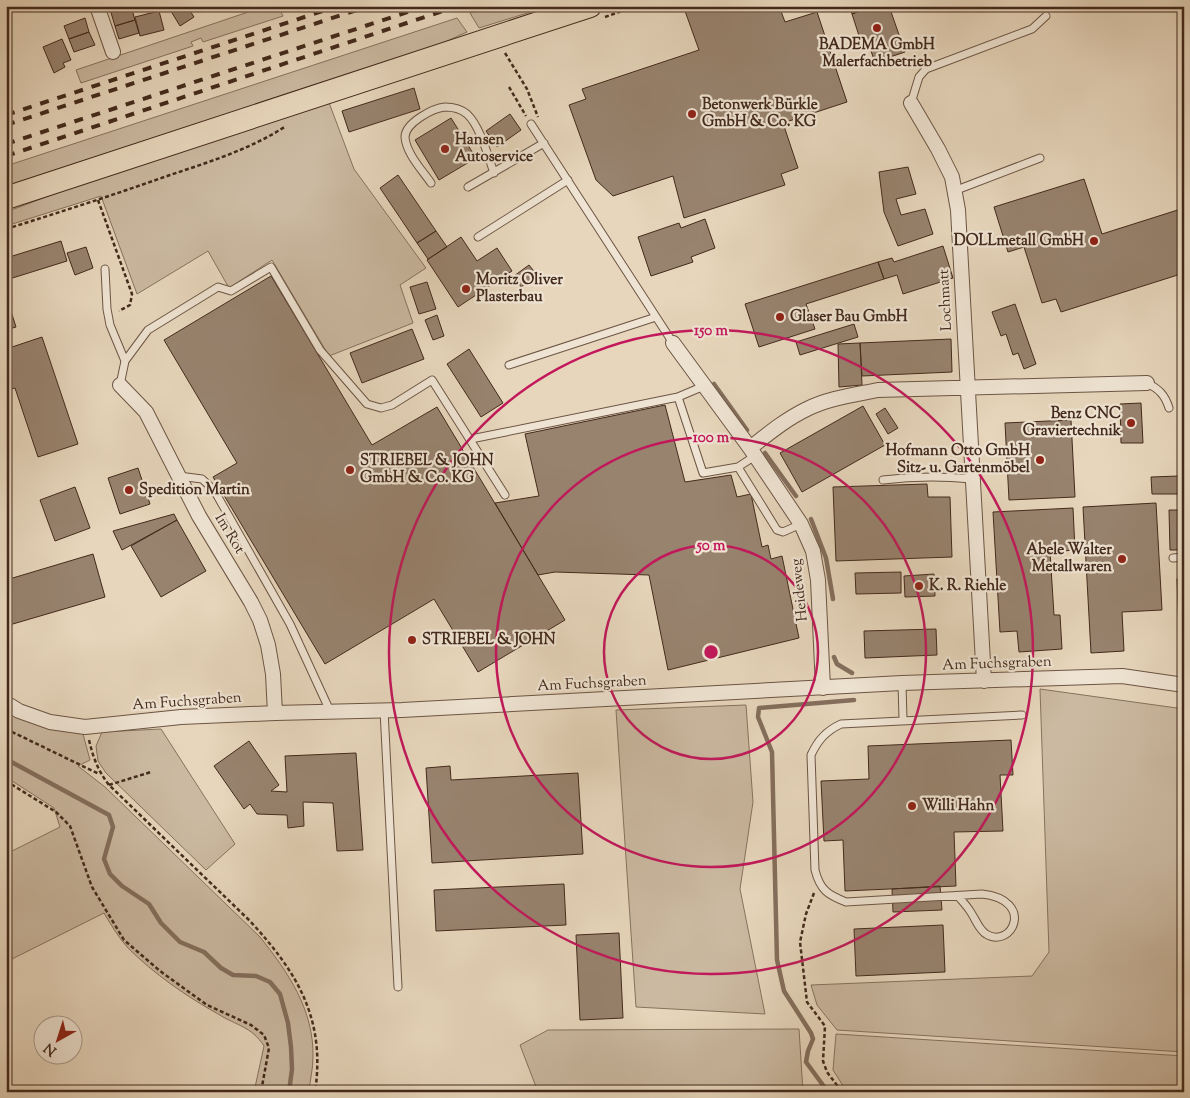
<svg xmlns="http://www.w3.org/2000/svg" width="1190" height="1098" viewBox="0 0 1190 1098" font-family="'Sorts Mill Goudy',serif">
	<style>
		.green { fill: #cbb9a1; stroke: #87725e }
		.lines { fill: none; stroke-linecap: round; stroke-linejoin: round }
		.stream { stroke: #846e5c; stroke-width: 4.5 }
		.building { fill: #98836f; stroke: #432a1c }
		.service-casing { stroke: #6c5544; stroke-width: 9 }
		.minor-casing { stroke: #6c5544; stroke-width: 16 }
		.primary-casing { stroke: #432a1c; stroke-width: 24 }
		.path { stroke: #432a1c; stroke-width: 2.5; stroke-dasharray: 4 2.5; stroke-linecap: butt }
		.service { stroke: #efe4d3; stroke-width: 7 }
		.minor { stroke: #efe4d3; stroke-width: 14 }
		.primary { stroke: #e7d6bc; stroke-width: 22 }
		.rail { stroke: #432a1c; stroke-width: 4; stroke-dasharray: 9 9; stroke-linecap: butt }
		.ring { fill: none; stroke: #c2185b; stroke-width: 2.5 }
		.poi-dot { fill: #8f2418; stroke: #efe4d3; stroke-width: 2 }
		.labels { text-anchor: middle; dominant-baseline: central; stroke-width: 4.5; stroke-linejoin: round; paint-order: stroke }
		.poi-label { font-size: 15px; font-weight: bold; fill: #432a1c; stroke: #efe4d3; text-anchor: start }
		.street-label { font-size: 15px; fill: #432a1c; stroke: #efe4d3 }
		.centre { fill: #c2185b; stroke: #efe4d3; stroke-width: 2.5 }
		.ring-label { font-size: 15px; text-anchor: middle; font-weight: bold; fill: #c2185b; stroke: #efe4d3; stroke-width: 4.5; stroke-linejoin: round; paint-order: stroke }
	</style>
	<rect width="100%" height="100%" fill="#e7d6bc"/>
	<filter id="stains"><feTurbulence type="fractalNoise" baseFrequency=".004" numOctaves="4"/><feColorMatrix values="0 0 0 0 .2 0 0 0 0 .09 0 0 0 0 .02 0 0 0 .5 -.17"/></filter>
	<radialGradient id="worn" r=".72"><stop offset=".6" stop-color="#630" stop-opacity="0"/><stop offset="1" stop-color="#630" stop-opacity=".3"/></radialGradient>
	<path class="green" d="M266,6H310L292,12L291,9L281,12L283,16L203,42L201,38L191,42L193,46L81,83L76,70Z
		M492,6H550L479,28L470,13Z
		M457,18L467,32L436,46L6,186V166Z
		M328,100L354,169L426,268L400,285L413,323L329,356L272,260L229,288L208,251L137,294L101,196L6,226V212L102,176Z
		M1040,689L1184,709V1052L837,1030L817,1005L811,985L1032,976L1049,952Z
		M746,705L753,802L740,889L765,1014L636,1007L616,710Z
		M6,712L20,718L77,731L83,734L90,760L78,766L105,787L260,937C288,972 314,1010 313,1057C313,1069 310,1080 309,1092H254L264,1046C251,1026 237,1026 218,1014C186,996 154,974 128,948C119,938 111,925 104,913L6,962V854L60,827L54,808L6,777Z
		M161,729L235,844L206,870L106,773L98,761L96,746L102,732Z
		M799,1029L803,1092H538L520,1045L548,1030Z
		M836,1034L1184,1056V1092H847L833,1070Z"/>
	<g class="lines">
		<path class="stream" d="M714,384L747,430
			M765,453L796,496
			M811,519L826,558L833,599
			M834,657L837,664L852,673
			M6,759L109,815L113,827L104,859L110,874L122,886L149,904L161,923L180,942L204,952L221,968L233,975L256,976L270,982L280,994L288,1023L291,1047L292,1069L289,1092
			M828,1092L806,1062L808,1051L813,1039L811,1033L784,991L777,960L772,752L758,717L759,708L854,700"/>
	</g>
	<path class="building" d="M109,6H131L135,20L115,26Z
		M140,6H153V7L142,11Z
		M172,6H187L194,17L180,26L169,8Z
		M699,6H779L785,22L817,12L847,102L783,123L798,168L781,174L785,185L684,218L673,176L613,196L596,180L569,105L586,99L582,89L699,50L685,11Z
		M849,6H873L852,14Z
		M873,6H889L905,52L875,62L868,43L862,45L852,14Z
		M159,11L164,30L140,36L135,17Z
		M85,18L89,32L69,39L64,26Z
		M135,20L139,33L119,39L115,26Z
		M89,32L95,45L74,52L69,39Z
		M62,39L71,60L63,63L65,67L54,73L43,47Z
		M414,88L420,109L349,132L342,111Z
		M510,114L521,130L497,147L486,131Z
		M451,118L476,158L439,180L415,140Z
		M908,167L916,194L896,199L901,215L925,209L933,234L898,246L884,212L879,172Z
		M398,175L436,231L417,243L380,188Z
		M1084,179L1102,234L1184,208V273L1061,312L1056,299L1042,303L1024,247L1008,252L994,207Z
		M705,219L715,248L691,257L693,262L651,276L638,237L679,223L681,228Z
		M436,231L447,247L428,259L417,243Z
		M461,237L477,261L497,248L512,271L458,307L427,260Z
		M61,241L67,261L6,280V258Z
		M943,246L953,278L903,294L897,275L884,279L878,262L892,258L894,262Z
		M86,247L93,268L75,275L67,253Z
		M878,262L884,279L806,304L815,329L759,347L745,304Z
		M529,265L537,275L521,287L514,276Z
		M271,276L372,445L437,407L565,620L478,672L434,599L325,664L213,477L237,463L164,340Z
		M427,282L436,309L419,314L410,287Z
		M1015,304L1036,364L1024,369L1018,353L1013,355L1006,334L1001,336L992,312Z
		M10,308L16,327L6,330V309Z
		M437,315L444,336L433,340L425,320Z
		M854,324L858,337L800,355L796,342Z
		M412,329L424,359L362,383L350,353Z
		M42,337L78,444L38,457L15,388L6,391V349Z
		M951,339L952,372L862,376L860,343Z
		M860,343L862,385L839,387L838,344Z
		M469,349L503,403L481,417L447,364Z
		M1141,403L1143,443H1121L1120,404Z
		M665,405L685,482L731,475L737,497L751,494L762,547L768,545L771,559L782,556L799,638L668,670L649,575L555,572L538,575L495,503L539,496L525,434Z
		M863,406L885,445L802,492L780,453Z
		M885,408L898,428L888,434L876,414Z
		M1071,420L1075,497L1009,500L1005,423Z
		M138,468L150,504L120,514L108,478Z
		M1179,476L1180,494H1152L1151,477Z
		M927,484L928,497H950L952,557L836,561L833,487Z
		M75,487L90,528L55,541L40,500Z
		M1156,503L1162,610L1122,612L1124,651L1091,653L1083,507Z
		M1073,508L1075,550L1050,552L1054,615H1060L1062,649L1019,652L1017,631L1000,632L993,512Z
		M1169,510H1184V550H1170Z
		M174,514L177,520L122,550L113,531Z
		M177,520L206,571L161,597L131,546Z
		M93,554L105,597L6,626V580Z
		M901,572V593L856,594L855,573Z
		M934,574L935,596L905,597L904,576Z
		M1177,579H1184V659L1180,660Z
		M936,629L937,655L865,658L864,631Z
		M1011,740L1013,775H1000L1003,831L954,832L956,886L845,891L843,840L824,841L821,781L869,779L868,746Z
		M249,741L279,785L271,791L287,792L285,756L356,753L363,850L337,851L333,803L303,802L304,826L288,828L287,815L257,814L250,804L244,809L214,766Z
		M450,766L451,780L578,773L583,854L432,863L426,768Z
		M564,884L566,925L436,931L434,890Z
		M940,886L942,910L893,912L892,889Z
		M943,925L945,972L856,976L854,929Z
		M619,933L623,1018L580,1020L576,935Z"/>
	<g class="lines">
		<defs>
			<path id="service" d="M911,103L919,77L926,69L1032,29L1046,16
				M531,124L673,343
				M431,183C422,170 406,153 405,137C405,123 433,108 445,107C452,107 461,109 467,114C480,126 488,156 494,173
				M468,187L544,143
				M954,191L1040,158
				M478,237L568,180
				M105,269L107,309L110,325L125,361L120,385
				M125,361L148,330L218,287L231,291L271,267L320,350L367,404L381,408L392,405L432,380L505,495
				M509,365L656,317
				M1147,383C1159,389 1165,395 1169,408
				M678,397L703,473L738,467L777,530L783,532L801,524
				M471,439L678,397L704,386
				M738,467L755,456
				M179,476L202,479L214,490L290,624L330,711
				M883,480C914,476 942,476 972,479
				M1173,558L1184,557
				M902,683L903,720
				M384,710L398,987
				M958,896C962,901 967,906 970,911C975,918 979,930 986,934C1012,950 1036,900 982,894L846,902C828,895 820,890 815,870L811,755C818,740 826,731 841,724L1022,715"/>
			<path id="minor" d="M97,6L113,52
				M911,103L938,149L952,177L958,210L984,681
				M673,343L750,448L801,524L813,551L818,580L823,688
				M120,385L146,412L199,516L251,602L260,620L268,645L273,674L275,713
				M750,448C768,434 786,419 807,409C829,398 854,395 878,390L1147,383
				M6,703L19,711L50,722L85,727L181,717L275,713L402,710L902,683L1122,676L1184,685"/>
			<path id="primary" d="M6,198L590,6"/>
		</defs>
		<use href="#service" class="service-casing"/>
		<use href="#minor" class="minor-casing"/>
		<use href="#primary" class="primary-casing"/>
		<path class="path" d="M605,17L636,6
			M505,53L527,89L538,117
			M509,87L526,116
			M98,200L132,294L130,305L119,311
			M6,229C61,212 116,194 170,175C209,162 251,149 286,126
			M6,729L99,774
			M89,740C93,757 98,771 109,785L250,921C297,972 326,1019 315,1092
			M6,781L56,812L70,826L92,887L124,940L160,971L207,1005L251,1025L264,1035L269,1048L261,1092
			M109,785L151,772
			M814,893L806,914L800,942L807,1002L825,1026L823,1061L827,1072L842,1092"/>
		<use href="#service" class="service"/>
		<use href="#minor" class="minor"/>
		<use href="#primary" class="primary"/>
		<path class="rail" d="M6,115L338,6
			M6,125L369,6
			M6,144L426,6
			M6,156L458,6"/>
	</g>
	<g class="ring">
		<circle cx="711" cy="652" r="107"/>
		<circle cx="711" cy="652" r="215"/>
		<circle cx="711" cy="652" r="322"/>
	</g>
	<g class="poi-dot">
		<circle cx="877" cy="28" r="5"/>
		<circle cx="692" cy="114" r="5"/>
		<circle cx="445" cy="149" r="5"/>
		<circle cx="1094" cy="241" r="5"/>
		<circle cx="466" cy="289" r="5"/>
		<circle cx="780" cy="317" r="5"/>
		<circle cx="1131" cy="423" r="5"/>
		<circle cx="1040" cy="460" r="5"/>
		<circle cx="350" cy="470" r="5"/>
		<circle cx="129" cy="490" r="5"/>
		<circle cx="1122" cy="559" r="5"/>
		<circle cx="919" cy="586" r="5"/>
		<circle cx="412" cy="640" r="5"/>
		<circle cx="912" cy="806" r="5"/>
	</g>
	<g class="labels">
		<g class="poi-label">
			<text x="877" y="45" text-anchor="middle">BADEMA GmbH<tspan x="877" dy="17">Malerfachbetrieb</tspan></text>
			<text x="702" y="105">Betonwerk Bürkle<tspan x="702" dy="17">GmbH &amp; Co. KG</tspan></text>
			<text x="455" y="140">Hansen<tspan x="455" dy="17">Autoservice</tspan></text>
			<text x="1084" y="241" text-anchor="end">DOLLmetall GmbH</text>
			<text x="476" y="280">Moritz Oliver<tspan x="476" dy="17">Plasterbau</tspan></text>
			<text x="790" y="317">Glaser Bau GmbH</text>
			<text x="1121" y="414" text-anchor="end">Benz CNC<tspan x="1121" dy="17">Graviertechnik</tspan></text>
			<text x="1030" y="451" text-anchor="end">Hofmann Otto GmbH<tspan x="1030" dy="17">Sitz- u. Gartenmöbel</tspan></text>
			<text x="360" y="461">STRIEBEL &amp; JOHN<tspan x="360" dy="17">GmbH &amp; Co. KG</tspan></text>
			<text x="139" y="490">Spedition Martin</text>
			<text x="1112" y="550" text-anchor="end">Abele Walter<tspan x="1112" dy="17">Metallwaren</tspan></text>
			<text x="929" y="586">K. R. Riehle</text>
			<text x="422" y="640">STRIEBEL &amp; JOHN</text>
			<text x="922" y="806">Willi Hahn</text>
		</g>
		<g class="street-label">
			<text transform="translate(946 300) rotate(-93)">Lochmatt</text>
			<text transform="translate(229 534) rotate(59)">Im Rot</text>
			<text transform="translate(800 590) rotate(-96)">Heideweg</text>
			<text transform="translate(997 664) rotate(-2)">Am Fuchsgraben</text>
			<text transform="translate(592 684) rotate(-3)">Am Fuchsgraben</text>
			<text transform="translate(187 702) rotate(-4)">Am Fuchsgraben</text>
		</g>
	</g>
	<circle cx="711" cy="652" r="8" class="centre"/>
	<g class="ring-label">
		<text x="711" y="335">150 m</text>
		<text x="711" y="442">100 m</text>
		<text x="711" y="550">50 m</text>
	</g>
	<rect width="1190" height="1098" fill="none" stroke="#e7d6bc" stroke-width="25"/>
	<rect x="8" y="8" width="1175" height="1083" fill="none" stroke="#432a1c" stroke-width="2.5"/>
	<rect x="12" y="12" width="1165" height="1073" fill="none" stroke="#432a1c"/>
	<g transform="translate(58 1040) rotate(219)"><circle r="24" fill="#efe4d3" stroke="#aa9a8a"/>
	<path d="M0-4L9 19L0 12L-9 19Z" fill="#8f2418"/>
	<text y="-8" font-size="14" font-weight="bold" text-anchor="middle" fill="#432a1c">N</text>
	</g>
	<rect width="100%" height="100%" filter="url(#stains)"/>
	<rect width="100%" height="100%" fill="url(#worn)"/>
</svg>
